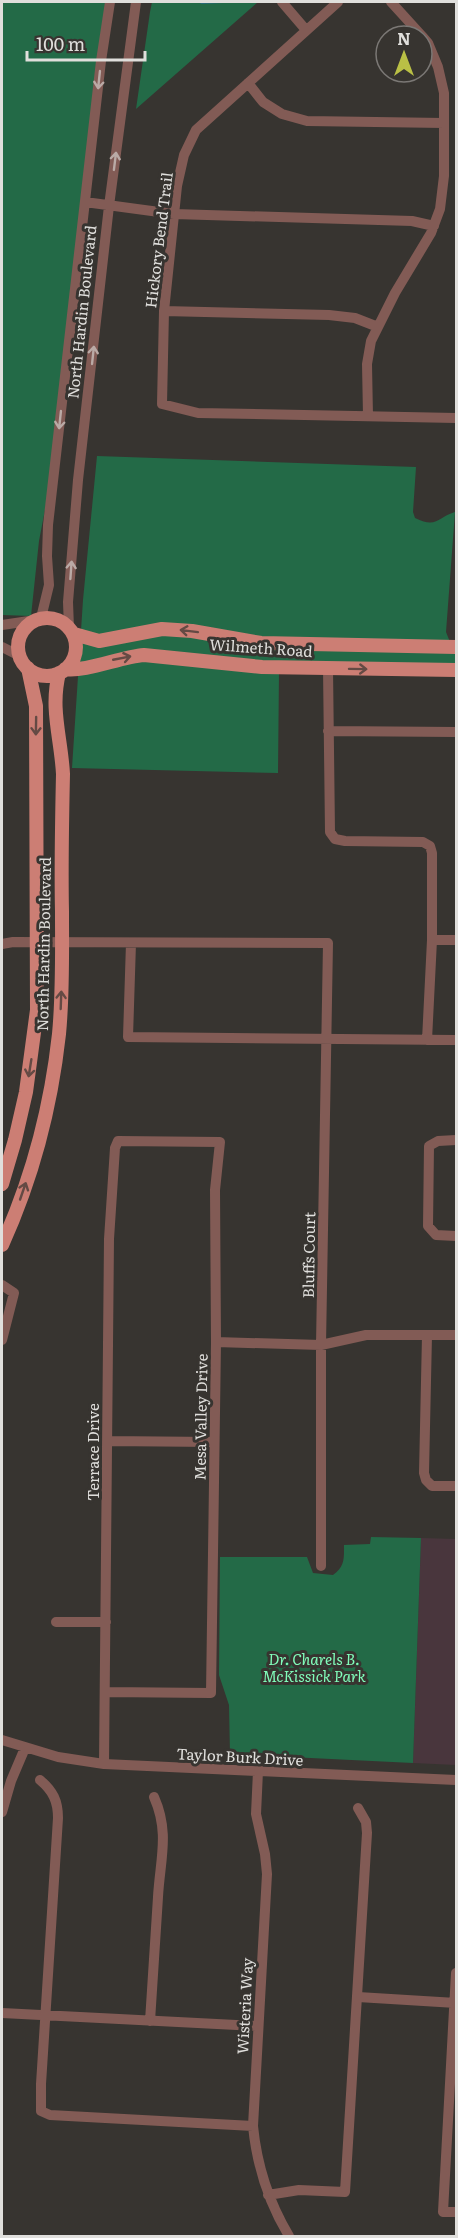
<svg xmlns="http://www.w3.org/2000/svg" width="458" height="2238" viewBox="0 0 458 2238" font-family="Literata,serif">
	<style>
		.education { fill: #49363d }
		.green { fill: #236a47 }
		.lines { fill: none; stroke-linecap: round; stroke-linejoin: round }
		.stream { stroke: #296b7a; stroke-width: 2 }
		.minor { stroke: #825b55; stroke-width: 10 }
		.major { stroke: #cc7e74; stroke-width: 14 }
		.oneway { stroke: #baaaa6 }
		.oneway2 { stroke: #644a44 }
		.labels { text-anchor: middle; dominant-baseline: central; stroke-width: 6; stroke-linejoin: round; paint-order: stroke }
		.street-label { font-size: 15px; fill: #e0dfdc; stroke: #373430 }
		.park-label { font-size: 15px; font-style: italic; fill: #81febb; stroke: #373430 }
	</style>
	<rect width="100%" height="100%" fill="#373430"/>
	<path class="education" d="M421,1538L456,1539V1765L413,1763Z"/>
	<path class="green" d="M2,2H108L58,442L39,541L31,616L2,615Z
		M152,2H258L136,109L150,12Z
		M97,456L416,467L413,512L415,518C437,529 438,517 455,512L446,632L456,657V675L279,672L278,773L72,768L83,600Z
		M371,1537L421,1538L413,1763L230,1754L229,1705L219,1675L220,1557H307L313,1573L333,1575C345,1567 344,1558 344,1545L370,1544Z"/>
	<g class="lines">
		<path class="stream" d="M200,2L202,3L223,2"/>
		<path class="minor" d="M282,2L306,30
			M338,2L196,130L184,155L177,186L164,311L162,404L198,413L456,418
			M391,2L422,36
			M248,83L263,102L282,114L307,121L444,123
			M85,202L174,214L412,221L434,226
			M164,311L329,315L355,318L378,327
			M368,416L367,364L371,341L395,293L431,233L440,209L444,176V93L438,67L428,43L422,36
			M41,618L49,585L47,556L48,525L101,61L110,2
			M2,625L36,620
			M69,628L68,602L78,480L109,206L136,2
			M2,647L20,656
			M328,668L330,832L335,839L345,841L423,842L430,846L432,853V940L427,1040
			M328,731L456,732
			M432,940H456
			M131,943L128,1037L456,1040
			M2,944L13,942L328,943L321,1345V1566
			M456,1140L438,1141L429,1146L428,1226L436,1235L456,1236
			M2,1285L14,1293L2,1340
			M427,1335L424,1473L426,1480L432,1486H456
			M216,1342L321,1345L366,1335H456
			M107,1441L214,1442
			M56,1622H106
			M2,1740L58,1757L104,1764L456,1780
			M104,1764L109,1239L115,1148L118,1141L220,1142L215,1190L216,1342L211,1693L106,1692
			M258,1771L256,1814L265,1854L267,1874L253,2126C257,2167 268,2201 289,2236
			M40,1780C53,1791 58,1801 58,1818L41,2084V2111L50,2115L253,2126
			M2,1812L11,1781L25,1748
			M456,1973L443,2212H456
			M358,1997L456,2003
			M2,2013L258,2026
			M150,2021C153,1980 155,1938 158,1897C160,1860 170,1833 154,1797
			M268,2195L299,2190L345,2192L367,1833L366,1822L358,1808"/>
		<path class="major" d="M18 647a29 29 0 1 1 58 0a29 29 0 1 1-58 0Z
			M74,634L99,641L162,629L192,631L261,643L456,647
			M65,669C86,672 120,657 144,655L262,667L456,670
			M2,1184L15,1140L26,1092L37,1010L36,706L28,668
			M2,1245C32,1179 51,1107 59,1034C63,993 62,952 62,911C61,865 62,820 63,774C61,737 50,709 59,673"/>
	</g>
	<defs><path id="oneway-shaft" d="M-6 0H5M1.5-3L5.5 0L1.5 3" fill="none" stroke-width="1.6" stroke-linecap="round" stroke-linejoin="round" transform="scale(1.5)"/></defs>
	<g class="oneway">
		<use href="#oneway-shaft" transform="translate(99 80) rotate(96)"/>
		<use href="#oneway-shaft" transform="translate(115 161) rotate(-83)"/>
		<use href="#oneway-shaft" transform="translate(93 355) rotate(-84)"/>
		<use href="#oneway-shaft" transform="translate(60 420) rotate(96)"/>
		<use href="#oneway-shaft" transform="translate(71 570) rotate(-86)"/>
	</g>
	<g class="oneway2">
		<use href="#oneway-shaft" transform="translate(189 631) rotate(-173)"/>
		<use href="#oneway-shaft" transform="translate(122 658) rotate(-11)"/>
		<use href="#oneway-shaft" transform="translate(358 669) rotate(1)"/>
		<use href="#oneway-shaft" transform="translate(36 726) rotate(91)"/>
		<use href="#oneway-shaft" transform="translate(61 1000) rotate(-88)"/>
		<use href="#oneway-shaft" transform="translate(30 1068) rotate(99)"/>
		<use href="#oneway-shaft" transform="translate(23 1191) rotate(-71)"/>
	</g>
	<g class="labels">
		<g class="street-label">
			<text transform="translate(158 240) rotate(-83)">Hickory Bend Trail</text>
			<text transform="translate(81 312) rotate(-84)">North Hardin Boulevard</text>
			<text transform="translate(261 647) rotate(4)">Wilmeth Road</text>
			<text transform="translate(43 944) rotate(-89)">North Hardin Boulevard</text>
			<text transform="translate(308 1255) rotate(-89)">Bluffs Court</text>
			<text transform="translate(200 1417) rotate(-89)">Mesa Valley Drive</text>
			<text transform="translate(92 1452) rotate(-90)">Terrace Drive</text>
			<text transform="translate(240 1756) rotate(3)">Taylor Burk Drive</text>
			<text transform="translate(244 2006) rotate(-87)">Wisteria Way</text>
		</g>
		<g class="park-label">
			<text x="314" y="1658">Dr. Charels B.<tspan x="314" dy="17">McKissick Park</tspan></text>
		</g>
	</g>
	<rect width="458" height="2238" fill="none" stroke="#e0dfdc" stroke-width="6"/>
	<g transform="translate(404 54)"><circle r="28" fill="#373430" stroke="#7b7875" stroke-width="1.5"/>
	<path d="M0-4.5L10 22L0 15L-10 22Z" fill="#bac045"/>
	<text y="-9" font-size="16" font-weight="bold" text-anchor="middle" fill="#e0dfdc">N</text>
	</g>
	<path d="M27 51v9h118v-9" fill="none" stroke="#e0dfdc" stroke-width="3"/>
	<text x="36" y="51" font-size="18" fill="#e0dfdc" stroke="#373430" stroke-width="4.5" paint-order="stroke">100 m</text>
</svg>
